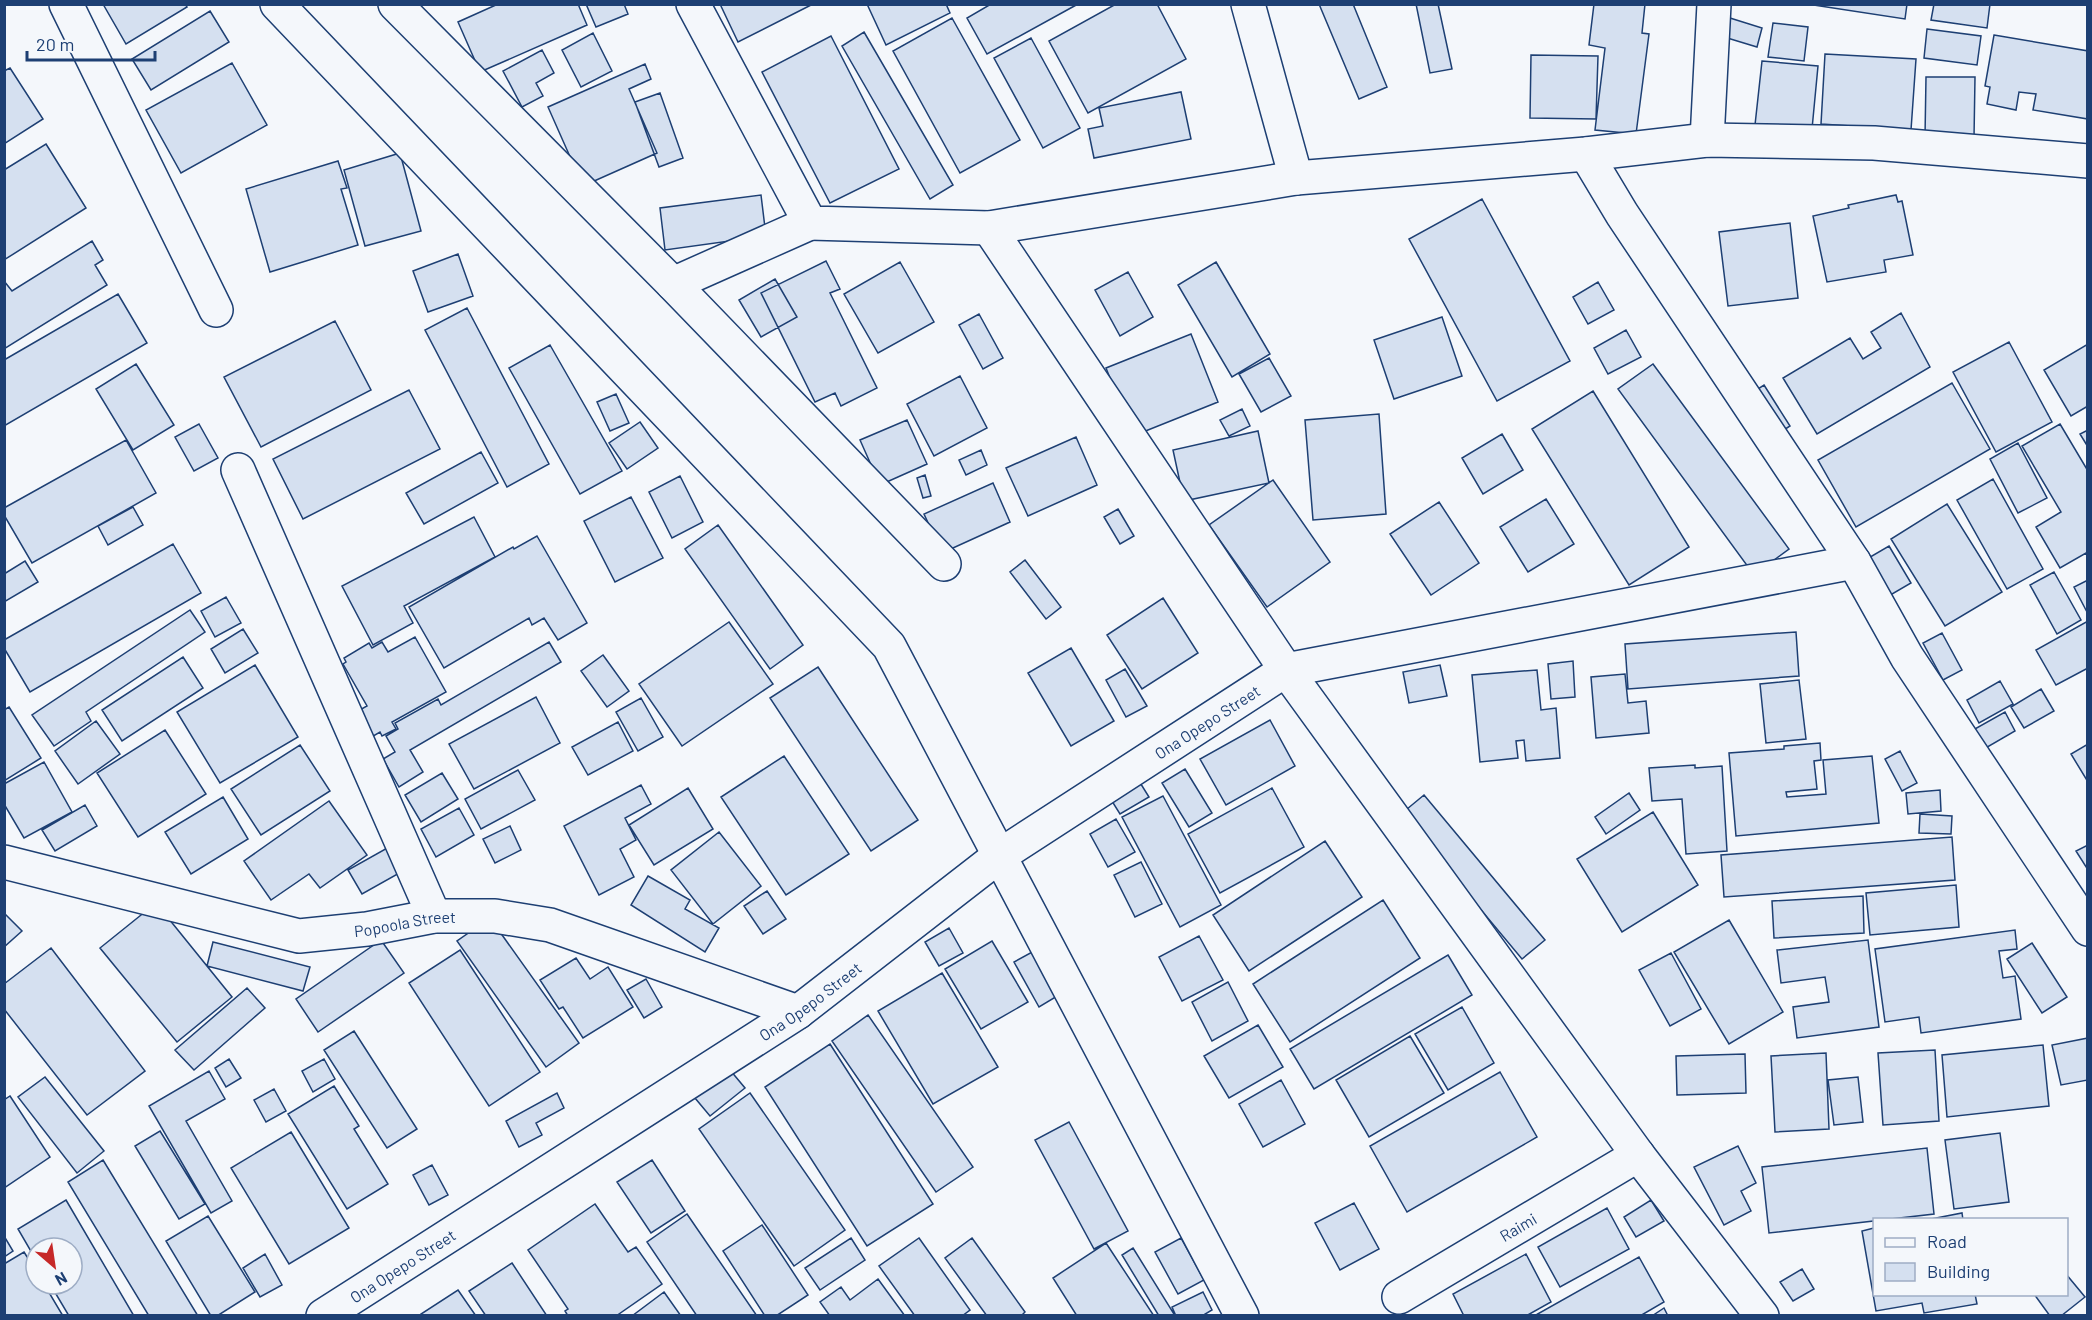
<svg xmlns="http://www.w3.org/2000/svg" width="2092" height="1320" viewBox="0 0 2092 1320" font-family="Barlow,sans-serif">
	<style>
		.building { fill: #d5e0f0; stroke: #1d3f73; stroke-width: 1.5 }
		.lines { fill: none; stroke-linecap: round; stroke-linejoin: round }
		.minor-casing { stroke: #1d3f73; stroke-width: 36 }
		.minor { stroke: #f4f7fb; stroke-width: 33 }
		.labels { text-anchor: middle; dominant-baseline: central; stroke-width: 4.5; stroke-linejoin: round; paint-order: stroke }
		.street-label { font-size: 16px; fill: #1d3f73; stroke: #f4f7fb }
	</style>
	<rect width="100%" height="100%" fill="#f4f7fb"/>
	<path class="building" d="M103,4H185L187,7L126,44Z
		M498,4H578L587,25L480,72L458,22Z
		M586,4H624L628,14L596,27Z
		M720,4H813L738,42Z
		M867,4H946L950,13L886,45Z
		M991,4H1078L987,54L967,18Z
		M1116,4H1157L1186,59L1088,113L1049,41Z
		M1319,4H1353L1387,87L1359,99Z
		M1416,4H1438L1452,69L1430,73Z
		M1594,4H1645L1642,33L1649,34L1636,134L1595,130L1605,48L1589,45Z
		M1807,4H1907L1905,19Z
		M1934,4H1990L1987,28L1931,20Z
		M210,11L229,42L151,90L132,59Z
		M952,18L1020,140L960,173L893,51Z
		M1730,18L1762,28L1757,47L1724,37Z
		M1773,23L1808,27L1804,61L1768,57Z
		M1927,29L1981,36L1977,65L1924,58Z
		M864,32L953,185L930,199L842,46Z
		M593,33L612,71L581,87L562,50Z
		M1994,35L2088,51V119L2033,110L2036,94L2019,92L2016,110L1987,104L1990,87L1985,86Z
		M831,36L899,169L830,203L762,72Z
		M1031,38L1080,128L1043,148L994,58Z
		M542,50L554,73L536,83L543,96L522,107L503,71Z
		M1825,54L1916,59L1911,130L1821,124Z
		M1531,55L1598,56L1596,119L1530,118Z
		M1762,61L1818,66L1812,129L1755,125Z
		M232,63L267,125L181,173L146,110Z
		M645,64L651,79L629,89L657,153L583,186L548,107Z
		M10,68L43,119L4,144V71Z
		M1926,77H1975L1974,138L1925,137Z
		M1181,92L1191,139L1094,158L1088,129L1103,126L1099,108Z
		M660,93L683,158L659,167L635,102Z
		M46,144L86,208L4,260V170Z
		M400,153L421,231L365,246L344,170Z
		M338,161L347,188L341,189L358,245L270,272L246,189Z
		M761,195L766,236L665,250L660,208Z
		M1896,195L1898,202L1902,201L1913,255L1884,260L1886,272L1827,282L1813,216L1849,208L1848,205Z
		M1482,199L1570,361L1497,401L1409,239Z
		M1790,223L1798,298L1728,306L1719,232Z
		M92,241L103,260L95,265L107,285L4,349V281L12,291Z
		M458,254L473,296L428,312L413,271Z
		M826,261L840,289L830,293L877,388L841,406L835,393L815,402L761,293Z
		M900,262L934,322L878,353L844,294Z
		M1216,262L1270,354L1232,377L1178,285Z
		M1128,272L1153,317L1120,336L1095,290Z
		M775,279L797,317L761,337L739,300Z
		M1598,282L1614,310L1588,324L1573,297Z
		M118,294L147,343L4,426V360Z
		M467,308L549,464L507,487L425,330Z
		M1901,313L1930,367L1817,434L1783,378L1850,338L1863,359L1881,348L1871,332Z
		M979,314L1003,358L983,369L959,325Z
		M1442,317L1462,376L1394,399L1374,340Z
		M335,321L371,390L261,447L224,377Z
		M1626,330L1641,357L1608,374L1594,348Z
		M1191,334L1218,402L1133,436L1106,368Z
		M2009,342L2052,422L1996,452L1953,372Z
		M2088,344V406L2071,416L2044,370Z
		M550,345L622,471L580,494L509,368Z
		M1269,358L1291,396L1261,412L1239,374Z
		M136,364L174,425L133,450L96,389Z
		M1653,364L1789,549L1754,575L1618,389Z
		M960,376L987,428L934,456L907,404Z
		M1952,383L1990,449L1856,527L1818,460Z
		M1764,385L1790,426L1773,437L1747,396Z
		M409,390L440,449L303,519L273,459Z
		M1593,391L1689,547L1629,585L1532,429Z
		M616,394L629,423L610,431L597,402Z
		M1242,409L1250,426L1229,436L1220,420Z
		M1379,414L1386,514L1313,520L1305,420Z
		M907,420L927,464L880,485L860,440Z
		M640,422L658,448L627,469L609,443Z
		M199,424L218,458L194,471L175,437Z
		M2060,424L2088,471V556L2086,553L2060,568L2036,527L2061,512L2022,446Z
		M2088,430V447L2080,434Z
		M1258,431L1269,483L1184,501L1173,450Z
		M1502,434L1523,470L1483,494L1462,458Z
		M1076,437L1097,485L1028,516L1006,468Z
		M126,440L156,493L32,563L4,515V508Z
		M2018,443L2047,498L2018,513L1990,459Z
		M981,450L987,465L966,475L959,460Z
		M481,452L498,483L424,524L406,493Z
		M925,475L931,496L923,498L917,478Z
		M680,476L703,522L672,538L649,492Z
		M1993,479L2043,569L2007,589L1957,500Z
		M1273,480L1330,562L1267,607L1209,525Z
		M993,483L1010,522L942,553L924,514Z
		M631,497L663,558L615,582L584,521Z
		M1546,499L1574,544L1528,572L1500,527Z
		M1439,502L1479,563L1431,595L1390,534Z
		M1947,504L2002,592L1945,626L1891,539Z
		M133,507L143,525L108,545L98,526Z
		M1118,509L1134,536L1120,544L1104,517Z
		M474,517L495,557L404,606L413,623L373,645L342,586Z
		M718,525L803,645L770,669L685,549Z
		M537,536L587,623L558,640L544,618L532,625L529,618L444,668L409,607L513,547L514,549Z
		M173,544L201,593L30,692L4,648V640Z
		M1889,546L1911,583L1887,597L1865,560Z
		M1025,560L1061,607L1046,619L1010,572Z
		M25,561L38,582L4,602V574Z
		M2054,572L2081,620L2057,634L2030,585Z
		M2088,580V614L2074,587Z
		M226,597L241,623L215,637L201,611Z
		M1163,598L1198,653L1142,689L1107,635Z
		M190,610L205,632L86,712L91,721L54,746L32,715Z
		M2088,621V668L2056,685L2036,650Z
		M729,622L773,684L682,746L639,684Z
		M243,629L258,653L225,673L211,649Z
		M1796,632L1799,676L1628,689L1625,644Z
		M1942,633L1962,670L1943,680L1923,643Z
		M415,637L446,692L392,722L396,729L382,736L380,732L363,742L349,716L367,706L343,664L346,662L344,658L369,643L372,648L382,642L388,652Z
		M549,642L561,662L410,750L423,772L399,787L383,759L395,752L386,736L398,729L395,723L438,699L441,705Z
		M1071,648L1114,721L1071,746L1028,673Z
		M603,655L629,691L607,707L581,671Z
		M183,657L203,688L122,741L102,710Z
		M1573,661L1575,697L1551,699L1548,664Z
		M255,665L298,737L220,783L177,712Z
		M1440,665L1447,696L1409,703L1403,672Z
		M818,667L918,820L871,851L770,698Z
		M1125,669L1147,706L1126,717L1106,680Z
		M1537,670L1541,710L1556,708L1560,758L1526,761L1524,740L1516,741L1518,758L1480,762L1472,675Z
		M1625,674L1628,703L1646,701L1649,733L1596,738L1591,677Z
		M1799,680L1806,739L1766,743L1760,684Z
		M2000,681L2013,704L1979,723L1967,700Z
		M2041,689L2054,711L2024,728L2011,707Z
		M536,697L560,743L474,789L449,744Z
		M641,698L663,737L638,751L616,712Z
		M9,707L41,758L4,781V710Z
		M2005,712L2015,731L1984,749L1973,730Z
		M1270,720L1295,766L1226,805L1200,759Z
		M96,721L120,754L78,784L55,751Z
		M618,722L633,751L588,775L572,747Z
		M165,730L206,794L138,837L97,773Z
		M1820,743L1821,760L1814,761L1817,789L1786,792L1787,797L1826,794L1823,760L1872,756L1879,823L1736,836L1729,753L1784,749V746Z
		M2088,744V782L2071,754Z
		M300,745L330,791L261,835L231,789Z
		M1900,751L1917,783L1902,791L1885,759Z
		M784,756L849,854L786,895L721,797Z
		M44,762L72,812L24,838L4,804V784Z
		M1695,765V768L1722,766L1727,851L1686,854L1682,799L1652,801L1649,768Z
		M1185,769L1212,813L1189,827L1162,783Z
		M518,770L535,800L481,829L465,799Z
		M442,773L458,799L421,822L405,795Z
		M1139,781L1149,797L1120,814L1110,798Z
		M641,785L651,804L625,818L636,840L620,849L634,877L599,895L564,826Z
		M688,788L713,829L654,865L629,825Z
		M1272,788L1304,847L1220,893L1188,834Z
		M1940,790L1941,811L1908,814L1906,793Z
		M1629,793L1640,810L1606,834L1595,817Z
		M1424,795L1545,940L1522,959L1401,814Z
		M1163,796L1221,905L1180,927L1122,817Z
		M223,797L248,839L191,874L165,832Z
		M329,801L367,855L320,888L309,874L271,900L244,861Z
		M85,805L97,826L55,851L42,830Z
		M459,808L474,835L436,857L421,829Z
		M1653,812L1698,885L1622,932L1577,859Z
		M1920,814L1952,816L1951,834L1919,833Z
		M1116,819L1135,852L1108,867L1090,834Z
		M510,826L521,850L495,863L483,839Z
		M719,832L761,886L713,924L671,870Z
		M1952,837L1955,880L1724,897L1721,855Z
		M1325,841L1362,897L1249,971L1213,915Z
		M2088,845V870L2076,851Z
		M389,847L403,871L362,894L348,870Z
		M1141,862L1162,904L1135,917L1114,875Z
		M648,876L690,900L685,909L719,928L705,952L631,905Z
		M1956,885L1959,927L1870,935L1866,893Z
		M767,891L786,919L763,934L744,906Z
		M1863,896L1864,933L1774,938L1772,901Z
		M1383,900L1420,958L1290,1042L1253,984Z
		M156,903L232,997L177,1042L100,948Z
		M4,913L22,931L4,947Z
		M490,918L579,1043L546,1067L457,941Z
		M1729,920L1783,1012L1729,1044L1674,952Z
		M949,928L963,953L939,966L925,942Z
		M2015,930L2017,949L1999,951L2003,978L2015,976L2021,1019L1921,1033L1919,1017L1885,1022L1875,949Z
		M1199,936L1223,980L1182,1001L1159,957Z
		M381,940L404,973L318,1032L296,999Z
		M1868,940L1879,1027L1797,1038L1793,1007L1829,1002L1825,977L1781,983L1777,950Z
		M992,941L1028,1002L981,1029L945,969Z
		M213,942L310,967L303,991L207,966Z
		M2032,943L2067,997L2042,1013L2007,959Z
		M51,948L145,1071L87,1115L4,1009V984Z
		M460,950L540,1072L489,1106L409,983Z
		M1034,951L1059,995L1039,1007L1014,962Z
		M1671,953L1701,1009L1670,1026L1639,970Z
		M1448,955L1472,995L1314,1089L1290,1049Z
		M576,958L590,979L608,967L633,1007L583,1038L563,1007L559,1009L540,980Z
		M942,973L998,1067L933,1104L878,1011Z
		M646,979L662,1007L644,1018L627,990Z
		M1228,982L1248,1021L1212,1041L1192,1002Z
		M247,988L265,1008L194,1070L175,1050Z
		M1462,1007L1494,1063L1448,1090L1415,1034Z
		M868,1015L973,1167L936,1192L832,1041Z
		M1258,1025L1283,1067L1229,1098L1204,1056Z
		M354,1031L417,1129L387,1148L324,1050Z
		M1410,1036L1444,1093L1369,1137L1336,1080Z
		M2088,1038V1080L2061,1085L2052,1045Z
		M830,1044L933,1204L867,1246L765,1087Z
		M2043,1045L2049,1106L1947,1117L1942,1055Z
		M1935,1050L1939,1121L1883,1125L1878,1053Z
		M1826,1053L1829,1129L1775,1132L1771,1056Z
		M1745,1054L1746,1093L1677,1095L1676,1056Z
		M229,1059L241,1078L226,1087L215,1068Z
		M324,1059L335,1079L313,1092L302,1071Z
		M730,1070L745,1088L710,1116L695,1098Z
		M209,1071L225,1099L186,1121L232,1201L211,1213L149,1106Z
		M1500,1072L1537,1137L1407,1212L1370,1146Z
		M45,1077L104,1151L77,1173L18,1097Z
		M1858,1077L1863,1122L1834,1125L1828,1080Z
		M1281,1080L1305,1124L1263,1147L1239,1104Z
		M334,1086L359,1126L354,1129L388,1184L347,1209L288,1114Z
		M274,1089L286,1111L266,1122L254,1100Z
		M557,1093L564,1108L536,1123L542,1135L519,1147L506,1121Z
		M750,1093L845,1230L794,1266L699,1129Z
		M10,1096L50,1157L4,1188V1100Z
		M1069,1122L1128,1231L1094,1249L1035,1140Z
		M160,1131L205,1204L179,1219L135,1146Z
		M291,1132L349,1228L289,1264L231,1168Z
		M2000,1133L2009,1202L1954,1209L1945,1140Z
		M1738,1146L1756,1183L1741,1191L1751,1211L1724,1225L1694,1167Z
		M1927,1148L1934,1214L1769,1233L1762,1167Z
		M103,1160L198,1316H149L68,1182Z
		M652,1160L685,1211L651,1233L617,1182Z
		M432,1165L448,1195L429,1205L413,1175Z
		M66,1200L134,1316H69L50,1284H72V1248H36V1260L18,1229Z
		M1651,1200L1664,1221L1636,1237L1624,1217Z
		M1354,1203L1379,1249L1340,1270L1315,1223Z
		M595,1204L628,1252L636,1247L662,1284L616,1316H568L565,1311L568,1309L528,1250Z
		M1607,1208L1629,1249L1560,1287L1538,1247Z
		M1962,1213L1963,1220H1926Z
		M687,1214L757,1316H697L647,1242Z
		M208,1216L255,1292L217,1316H211L166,1241Z
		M762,1225L808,1295L776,1316H765L723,1251Z
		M1874,1228V1294H1975L1977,1304L1924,1313L1922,1303L1876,1311L1862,1231Z
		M4,1236L13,1251L4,1257Z
		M851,1238L865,1260L820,1290L805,1268Z
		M919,1238L970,1310L962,1316H915L879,1266Z
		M972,1238L1025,1312L1021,1316H987L945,1258Z
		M1181,1238L1204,1280L1178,1294L1155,1252Z
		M1106,1243L1154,1316H1077L1053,1278Z
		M1133,1248L1174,1314L1171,1316H1159L1122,1255Z
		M24,1252L36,1271V1284H44L63,1316H4V1264Z
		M265,1254L282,1285L260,1297L243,1268Z
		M1526,1254L1551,1302L1526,1316H1464L1453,1294Z
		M1639,1257L1664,1302L1640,1316H1534Z
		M512,1263L547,1316H486L469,1291Z
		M1802,1269L1814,1289L1793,1301L1780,1282Z
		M2066,1274L2085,1297L2061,1316H2050L2034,1294H2066Z
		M878,1279L905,1316H830L820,1302L841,1287L850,1300Z
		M458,1290L476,1316H422L421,1314Z
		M664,1292L681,1316H632Z
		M1203,1292L1212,1310L1202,1316H1176L1172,1307Z
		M1664,1308L1668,1316H1652Z"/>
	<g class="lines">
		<defs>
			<g id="minor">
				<path d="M66,4L216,310"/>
				<path d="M277,4L889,646L1242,1316"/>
				<path d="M395,4L673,284L944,564"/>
				<path d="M693,4L810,223L989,228L1296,178L1586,154L1707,140L1874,143L2088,161"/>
				<path d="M1248,4L1296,178"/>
				<path d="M1707,140L1714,4"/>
				<path d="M1586,154L1622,214L1854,562L1907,657L2088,929"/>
				<path d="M989,228L1286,670L1638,1155L1762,1316"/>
				<path d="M673,284L810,223"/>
				<path d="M238,470L434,916"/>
				<path id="s1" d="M4,862L299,936L367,929L434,916H495L550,925L798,1012"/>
				<path id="s2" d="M1399,1297L1638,1155"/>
				<path id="s3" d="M323,1316L798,1012L999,856L1286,670L1854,562"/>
			</g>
		</defs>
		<use href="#minor" class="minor-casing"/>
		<use href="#minor" class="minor"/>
	</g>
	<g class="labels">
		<g class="street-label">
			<text stroke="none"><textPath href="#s3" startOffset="1066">Ona Opepo Street</textPath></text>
			<text stroke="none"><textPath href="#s1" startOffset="411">Popoola Street</textPath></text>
			<text stroke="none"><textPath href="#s3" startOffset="580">Ona Opepo Street</textPath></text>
			<text stroke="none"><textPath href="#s2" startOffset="138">Raimi</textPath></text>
			<text stroke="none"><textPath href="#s3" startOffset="94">Ona Opepo Street</textPath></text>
		</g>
	</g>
	<rect width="2092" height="1320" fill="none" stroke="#1d3f73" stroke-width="12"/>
	<rect x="1873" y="1218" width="195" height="78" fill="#f4f7fb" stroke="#9eadc5" stroke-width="1.5"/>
	<rect x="1885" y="1238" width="30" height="9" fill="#f4f7fb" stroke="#9eadc5" stroke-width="1.5"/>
	<text x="1927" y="1248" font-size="18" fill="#1d3f73">Road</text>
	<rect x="1885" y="1263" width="30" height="18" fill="#d5e0f0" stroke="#9eadc5" stroke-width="1.5"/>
	<text x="1927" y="1278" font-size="18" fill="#1d3f73">Building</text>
	<g transform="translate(54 1266) rotate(151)"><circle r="28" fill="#f4f7fb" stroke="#9eadc5" stroke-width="1.5"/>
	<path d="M0-4.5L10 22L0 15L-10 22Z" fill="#c62828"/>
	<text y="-9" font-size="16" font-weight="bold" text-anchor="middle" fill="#1d3f73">N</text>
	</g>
	<path d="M27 51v9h128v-9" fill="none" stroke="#1d3f73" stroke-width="3"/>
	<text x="36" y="51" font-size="18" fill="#1d3f73" stroke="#f4f7fb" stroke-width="4.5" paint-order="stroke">20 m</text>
</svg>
